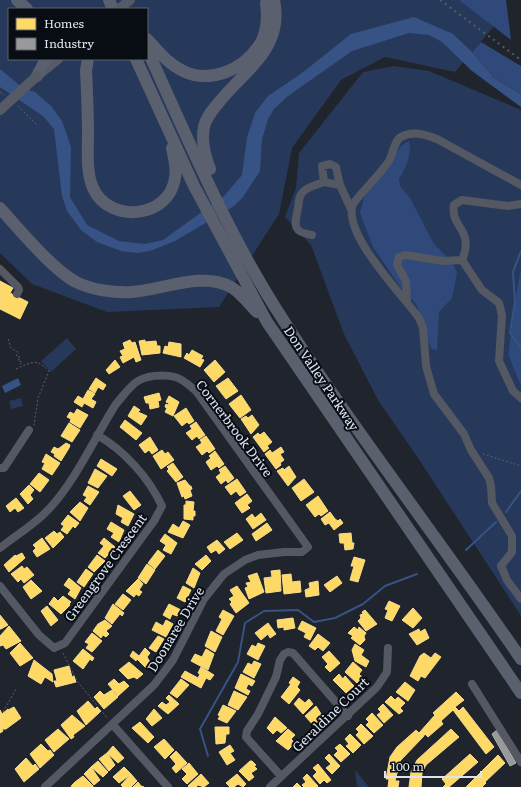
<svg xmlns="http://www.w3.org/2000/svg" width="521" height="787" viewBox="0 0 521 787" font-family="Literata,serif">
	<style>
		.green { fill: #27395b; fill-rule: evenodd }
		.forest { fill: #2f497a }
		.water { fill: #375284 }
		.homes { fill: #ffd966; stroke: #f5dc8f }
		.industry { fill: #999; stroke: #adb0b3 }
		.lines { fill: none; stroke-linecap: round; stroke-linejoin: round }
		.stream { stroke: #375284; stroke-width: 2 }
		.path { stroke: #5b6068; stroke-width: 1; stroke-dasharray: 2 2; stroke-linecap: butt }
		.minor { stroke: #535862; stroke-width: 8 }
		.major { stroke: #555a65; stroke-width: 10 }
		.highway { stroke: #5a606d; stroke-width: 12 }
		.rail { stroke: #565b63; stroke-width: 2; stroke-dasharray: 2 4; stroke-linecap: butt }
		.major-bridge { stroke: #555a65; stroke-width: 10 }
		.labels { text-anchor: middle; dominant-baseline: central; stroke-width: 4; stroke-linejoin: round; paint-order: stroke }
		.street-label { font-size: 13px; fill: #dde4f0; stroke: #080c13 }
	</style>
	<rect width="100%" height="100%" fill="#1f242d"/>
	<path class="green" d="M0,0H501L506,12L455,72L385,57L341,80L292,148L279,214L219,307L107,312L32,284L0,253ZM9,9H147V59H9Z
		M394,66L429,71L521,110V269L517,288L508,355L521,386V616L420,461L378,400L344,334L311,245L285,217L296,188L299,153L363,72Z
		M67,338L76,349L51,372L41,361Z
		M21,398L23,406L11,409L9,401Z
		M355,770L369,787H357Z"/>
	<path class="forest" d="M459,0H506L511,40Z
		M481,42L521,66V94L494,78L472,52Z
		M409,141C412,155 406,167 399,179L400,186L410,198L434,244L451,261L457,272L452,298L439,312L437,350L432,349L424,333L422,318L416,304L401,288L373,247L360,213L365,194L401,146Z
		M521,269V386L508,355L517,288Z"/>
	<path class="water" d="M414,17L453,34L472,52L494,78L521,94V107L472,71L442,42L429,35L409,33L352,51L288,96L274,109L268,119L262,139L260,171L243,197L234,206L175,241L150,251L137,253L121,251L97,242L81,230L67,211L62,196L54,129L43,116L0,87V69L23,88L35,92L51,106L62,121L71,147L70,197L87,225L119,241L145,244L163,240L224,196L242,175L247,137L255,113L268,96L302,73L351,34Z
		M18,378L21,385L5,393L2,386Z"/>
	<path class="homes" d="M0,281L13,288L10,293L28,302L20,319L0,309Z
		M130,340L132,343L135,342L141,360L136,362L134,357L123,363L120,357L123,356L120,351L125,349L123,343Z
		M145,340V342L156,341L157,346H160V353L142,355L139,341Z
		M169,342L181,344V357L163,353L165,346L168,347Z
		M192,350L203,356L201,359L204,360L200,367L184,358L187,353L189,355Z
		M115,360L120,367L109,374L106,370Z
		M215,360L225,372L214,382L204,370Z
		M96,378L106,385L103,390L98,387L95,393L89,389Z
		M228,378L238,391L226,399L216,386Z
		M88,390L95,394L91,399L96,402L93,408L84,403L82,407L74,402L78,396L83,399Z
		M159,393L161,400L158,401L159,407L150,409L149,403H146L144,397Z
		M241,395L251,410L240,418L229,404Z
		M169,396L179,402L173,416L165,412L167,408L165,407L166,404L168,405L169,403L166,402Z
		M134,406L140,410L138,412L147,416L141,425L128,416Z
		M186,408L194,421L189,424L187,422L182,426L174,416Z
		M77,409L88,415L80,428L70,422L71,419L67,417L70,412L74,414Z
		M252,415L259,425L251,434L241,419L246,416L248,418Z
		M125,420L142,433L136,440L120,427Z
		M196,422L205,435L199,439L197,436L192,440L186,433L192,429L190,426Z
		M69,423L80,430L72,442L61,436Z
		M264,432L272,442L267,446L269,448L264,452L253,437L258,433L260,435Z
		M206,436L215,449L209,453L207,451L202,455L196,447L202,443L200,440Z
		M150,437L158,450L152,454L149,450L145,453L139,445Z
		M66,443L70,445L69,448L61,461L54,456L55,454L51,452L54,447L58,449Z
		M281,447L284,452L280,454L284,460L280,463L281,465L276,469L265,454L270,450L272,453Z
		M162,450L165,454L168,452L174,460L161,469L153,456Z
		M215,451L224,464L219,468L217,466L211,470L206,462L211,458L209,456Z
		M46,454L60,463L52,475L42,469L45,463L42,462Z
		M101,459L117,469L112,476L97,466Z
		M173,463L183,477L176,482L167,471L169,469L167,467Z
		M225,466L234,478L228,483L226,480L221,484L216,477L221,473L219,470Z
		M289,466L296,477L288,486L277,471L283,468L284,470Z
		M95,469L107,476L98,488L88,483Z
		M39,473L49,480L40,492L30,484Z
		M237,479L246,492L240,496L236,491L231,495L225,487Z
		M304,479L314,492L301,501L292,488Z
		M185,480L190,486L188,487L191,486L192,489L190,490L192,496L185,499L184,496L182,497L177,483Z
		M29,485L34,490L30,495L33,499L28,504L20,494Z
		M88,486L99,492L90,505L84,501L87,497L83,495Z
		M130,491L141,505L134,510L123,496Z
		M247,494L252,501L247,505L250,508L242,513L235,503Z
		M318,496L328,511L321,516L319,514L315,517L306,505Z
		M16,498L24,508L18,512L15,508L10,512L6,506Z
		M186,501L194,502L193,511H195V516H193V520L184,519V505H186Z
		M80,502L88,508L80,521L70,512Z
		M118,505L134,514L128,526L121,522L123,518L116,514Z
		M330,512L335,519L338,521L340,519L343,523L334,530L329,523L325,525L321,519Z
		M261,513L266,520L253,529L246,519L252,514L255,518Z
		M68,515L79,523L75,528L73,526L67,534L61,530L64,526L61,524Z
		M183,521L190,525L183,538L168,532L173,524L179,528Z
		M111,522L124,530L119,542L111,537L114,533L107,529Z
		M267,523L272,530L256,541L252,534Z
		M54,531L57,534L60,532L64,537L53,548L45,538Z
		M237,533L243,540L230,549L224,542Z
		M351,533L352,543H354L353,549L345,550L344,543H340L339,534Z
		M165,534L177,543L171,554L163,550L166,545L160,541Z
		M42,538L50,549L37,557L33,551L36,548L33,545Z
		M104,538L115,547L105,558L98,553L104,546L100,543Z
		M217,540L225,549L219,554L216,550L211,553L207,547Z
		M158,550L165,556L155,569L148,563Z
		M22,553L25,558L9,572L4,565L15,555L16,556Z
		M97,555L105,561L94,572L88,567Z
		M206,555L211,561L202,570L195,564Z
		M354,557L365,560L358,582L350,580L354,566H351Z
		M147,564L155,570L146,584L138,578Z
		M22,566L24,569L27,567L34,575L24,583L21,579L18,582L11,574Z
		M193,568L200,573L194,588L186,583Z
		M86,569L93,574L84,587L77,582Z
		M280,570L281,591L266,593L264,578L272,577L271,571Z
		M257,573L264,592L249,599L245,588L248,587L246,583L251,582L248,576Z
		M291,574L292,582L300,581L301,592L284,594L282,575Z
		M337,576L342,583L330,592L324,585Z
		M69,578L81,588L75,599L68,594L71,590L64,585Z
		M138,579L143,584L139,590L142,592L139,596L136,594L134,597L126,591Z
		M31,580L42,591L31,599L23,587Z
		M318,581L319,595L306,597L305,590L310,588L309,583Z
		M183,586L191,590L185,602L177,598Z
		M237,586L249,603L236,613L230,604L232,602L229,599L234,596L230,590Z
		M123,594L131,600L123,610L115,604Z
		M63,596L71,602L69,604L70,605L61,614L49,604L54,597L58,601Z
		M389,601L400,606L392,621L385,618L388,610L385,609Z
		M113,604L124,613L122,616L120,614L112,624L105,618Z
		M169,604L181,610L177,616L172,614L170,619L163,615Z
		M47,606L58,620L51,626L41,611Z
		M413,608L422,618L413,628L402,620Z
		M223,610L234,616L223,635L216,631L222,619L219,617Z
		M365,610L377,624L366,631L358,621L361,618L360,615L363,614L362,612Z
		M0,615L8,625L1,629H0Z
		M293,618L295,628L284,630V627L278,628L277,620Z
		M105,620L112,626L106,631L109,634L106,637L103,635L101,638L93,631L98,624Z
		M166,620L173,624L166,637L152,630L156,622L163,626Z
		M302,621L316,628L310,640L304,637L306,633L298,629Z
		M268,623L276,634L270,638L268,634L261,640L255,633Z
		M9,626L21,641L6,649L3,645L0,646V636Z
		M354,627L358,630L359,627L366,633L364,636L365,640L360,645L351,638L353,636L348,633Z
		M419,629L420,632L425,629L429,638L417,645L409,634Z
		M211,631L222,637L215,652L205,646Z
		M92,633L102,641L92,652L86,648L89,644L85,642Z
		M318,634L330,643L323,651L318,647L315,650L309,646Z
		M158,636L164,639L156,652L149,648Z
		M20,643L33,658L20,666L10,653Z
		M258,643L265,646L258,660L247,654L252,645L256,647Z
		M355,644L364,650L361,655L369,661L366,667L355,661L352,650Z
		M145,648L150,653L147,657L150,662L146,668L137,659L136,661L130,656L133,651L139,656Z
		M83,649L94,658L92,661L90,659L83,669L73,661Z
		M206,649L214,654L208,670L191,661L195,654L202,657Z
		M329,651L340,663L330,672L325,667L328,664L322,657Z
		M424,653L431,658L435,653L441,657L425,678L421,676L418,681L410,676L420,656Z
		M34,660L52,674L53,682L45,677L41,684L28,676Z
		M254,661L261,664L254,678L243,672L248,663L252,665Z
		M129,662L143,674L137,679L134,677L128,679L119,670Z
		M353,662L362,670L359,674L362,677L357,683L345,672Z
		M69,666L72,677L74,676L76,682L56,687L54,681H57L54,670Z
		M201,667L214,675L210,680L206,678L201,688L181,677L185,671L198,678L200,674L198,673Z
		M241,674L255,681L252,686L248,684L246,689L250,691L248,695L235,688Z
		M339,674L343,679L345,676L354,686L346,693L333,680Z
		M293,677L300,682L297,687L300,690L289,704L281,697L291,684L289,683Z
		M114,679L119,684L124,681L129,686L118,696L108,684Z
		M181,679L189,685L177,698L170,693Z
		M405,682L415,690L408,701L396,692Z
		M112,690L118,697L104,709L94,697L100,691L104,695Z
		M234,691L247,697L238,710L228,705Z
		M456,692L464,700L455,707L459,711L463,707L494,747L486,754L453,710L441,721L443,724L428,737L425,734L423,737L419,733L435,715L433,713Z
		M169,695L179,704L168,714L158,706L162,702L166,705L170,702L166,698Z
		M391,696L395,700L398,697L405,703L400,708L403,711L399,714L385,702Z
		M299,698L305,703L309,699L313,704L303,714L294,704Z
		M88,701L95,709L97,707L101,711L86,725L77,711Z
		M383,704L393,715L384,723L377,715L381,712L378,709Z
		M223,705L236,711L227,723L218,719L220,716L218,715Z
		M316,706L323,717L314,726L305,716Z
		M14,707L21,718L6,729H2L3,731L0,733V710L2,714L8,709V710Z
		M154,709L162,718L152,726L146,719Z
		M372,713L383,725L374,733L366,725L369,722L366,719Z
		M72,715L85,726L73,735L74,737L71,739L61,725Z
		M275,717L287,728L281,733L277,730L273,734L267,728Z
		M140,722L154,737L148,743L132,728Z
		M361,724L373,736L364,744L356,735L359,732L356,729Z
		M215,727H229V734H226L225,743L216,744Z
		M58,729L69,739L54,752L45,740Z
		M288,729L295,735L291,739L295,743L288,750L276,741Z
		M451,729L459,737L426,765L422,773L421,787H409L411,772L417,760Z
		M416,730L423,737L400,761L395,781H399L398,787H388L389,779H386L390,757L397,747Z
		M350,734L361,745L353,753L346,746L349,744L345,739Z
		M164,739L174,750L165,759L154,747Z
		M41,744L48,751L50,750L54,755L40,768L30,754Z
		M340,744L350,754L341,762L334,755L338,751L335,748Z
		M230,745L234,751L230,753L235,760L227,765L219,752Z
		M113,746L124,758L118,763L107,753Z
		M176,751L187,763L176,773L172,768L176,764L170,757Z
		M107,753L115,765L109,771L99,759Z
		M329,754L340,766L332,774L326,768L331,764L325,758Z
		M470,754L478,762L449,787H443L446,784L442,779Z
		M498,755L505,763L485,782L486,783L482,787H466Z
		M26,758L33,766L35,764L39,769L24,782L15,769Z
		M98,761L108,772L103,777L91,767Z
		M250,761H252L256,765L254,766L257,769L251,773L254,777L249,781L239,771Z
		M189,763L198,774L187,784L182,779L187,774L182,769Z
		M318,764L331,780L327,783L324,780L320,784L313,776L317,772L313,768Z
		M91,767L100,780L94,785L84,774Z
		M124,767L131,774L119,783L113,777Z
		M131,774L137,781L131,787H123L121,785Z
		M201,774L209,783L204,787L198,785L196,787H190L188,786Z
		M237,774L246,784L243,787L238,784L234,787H230L226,783Z
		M307,774L318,786L317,787H304L302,785L306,782L303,778Z
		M83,776L93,786V787H80L75,782Z
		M75,782L80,787H71L72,785Z
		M138,782L141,786L144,787H133Z
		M297,783L301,787H293Z"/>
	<path class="industry" d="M497,730L516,763L510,766L492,734Z"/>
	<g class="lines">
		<path class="stream" d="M521,251L513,272L515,302L510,333L521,348
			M506,512L521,491
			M466,550L496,522
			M208,756L200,729L238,662L245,623L264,611L298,610L314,622L335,618L363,604L385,586L417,574"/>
		<path class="path" d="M0,92L4,95
			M18,106L37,125
			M8,339L11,348L18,352L16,356L20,357L18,361L22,362L19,366
			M16,369C32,362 36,358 49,371L38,398L34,425
			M483,454L521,466
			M63,653L77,681L108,719
			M3,712L16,689"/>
		<path class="minor" d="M324,182L340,185
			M521,185L437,139C426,135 413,130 401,137C394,141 393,154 389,161C378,177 364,189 353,204C342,234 402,294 419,318L423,328L426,366L434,394L464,434L471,450L489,478L491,486L492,503L512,536V552L501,566L507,580L521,599
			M521,204L508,206L462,200L454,205C450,228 475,229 462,260L482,290L499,303L502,315L499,361L513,391L521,398
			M312,235C291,232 295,224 298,208C299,203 298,198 302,193C306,187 317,185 324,182L322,166L330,164L336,167L340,185L351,209
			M0,269L18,287L19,290L17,294
			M407,301L406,281L397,265L399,257L405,255L443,261L462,260
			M0,468H4L29,430
			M0,548C16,535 34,525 48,510C75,482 95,437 116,404C122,397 128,389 135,383C145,375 164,374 175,377C183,379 190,386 196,391L308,547L302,552H284L258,555L245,560L224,574L204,599L173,660L154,685L45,787
			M0,586L39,635L54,648L65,643L154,521L162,506C149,478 124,450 97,435
			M472,684L521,762
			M113,725L168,787
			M281,776L246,737L247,731L258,714L276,677L280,660L284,654L288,652L293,653L348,716
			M270,787L377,687L387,672L388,648"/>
		<path class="major" d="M38,75L58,59"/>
		<path class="highway" d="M17,0L27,9
			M109,0L113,9
			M147,39C158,51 168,64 183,71C210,84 242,70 258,47C267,35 268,17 266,3
			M147,49C185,133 224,225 273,304C350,426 440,540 521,659
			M88,59L86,70C87,91 88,113 88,134C88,151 86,172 93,188C109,224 169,219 175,178C177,168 174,158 172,148
			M136,59L194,186L267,322L521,693
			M37,76L46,59
			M210,169C205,156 201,141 204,127C206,117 214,108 220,101C246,69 284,48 274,0
			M0,208C19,229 52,269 76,282C92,290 114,293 132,292C162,290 203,271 231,287C241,293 249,304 257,312"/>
		<path class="rail" d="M440,0L521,60"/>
		<path class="major-bridge" d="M119,9L130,0
			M0,110L37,76"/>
	</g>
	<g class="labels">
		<g class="street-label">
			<text transform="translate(322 378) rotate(56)">Don Valley Parkway</text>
			<text transform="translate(235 428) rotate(53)">Cornerbrook Drive</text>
			<text transform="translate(105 567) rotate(-54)">Greengrove Crescent</text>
			<text transform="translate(175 629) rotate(-59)">Doonaree Drive</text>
			<text transform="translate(330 714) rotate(-44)">Geraldine Court</text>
		</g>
	</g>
	<rect x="8" y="8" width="140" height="52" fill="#080c13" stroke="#5d626b"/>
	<rect x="16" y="18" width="20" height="12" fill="#ffd966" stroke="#5d626b"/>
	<text x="44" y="28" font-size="12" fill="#dde4f0">Homes</text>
	<rect x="16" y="38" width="20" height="12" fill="#999999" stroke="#5d626b"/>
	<text x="44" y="48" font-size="12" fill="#dde4f0">Industry</text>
	<path d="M385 771v6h96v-6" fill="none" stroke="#dde4f0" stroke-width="2"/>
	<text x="391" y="771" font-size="12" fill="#dde4f0" stroke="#080c13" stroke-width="3" paint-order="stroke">100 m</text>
</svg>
